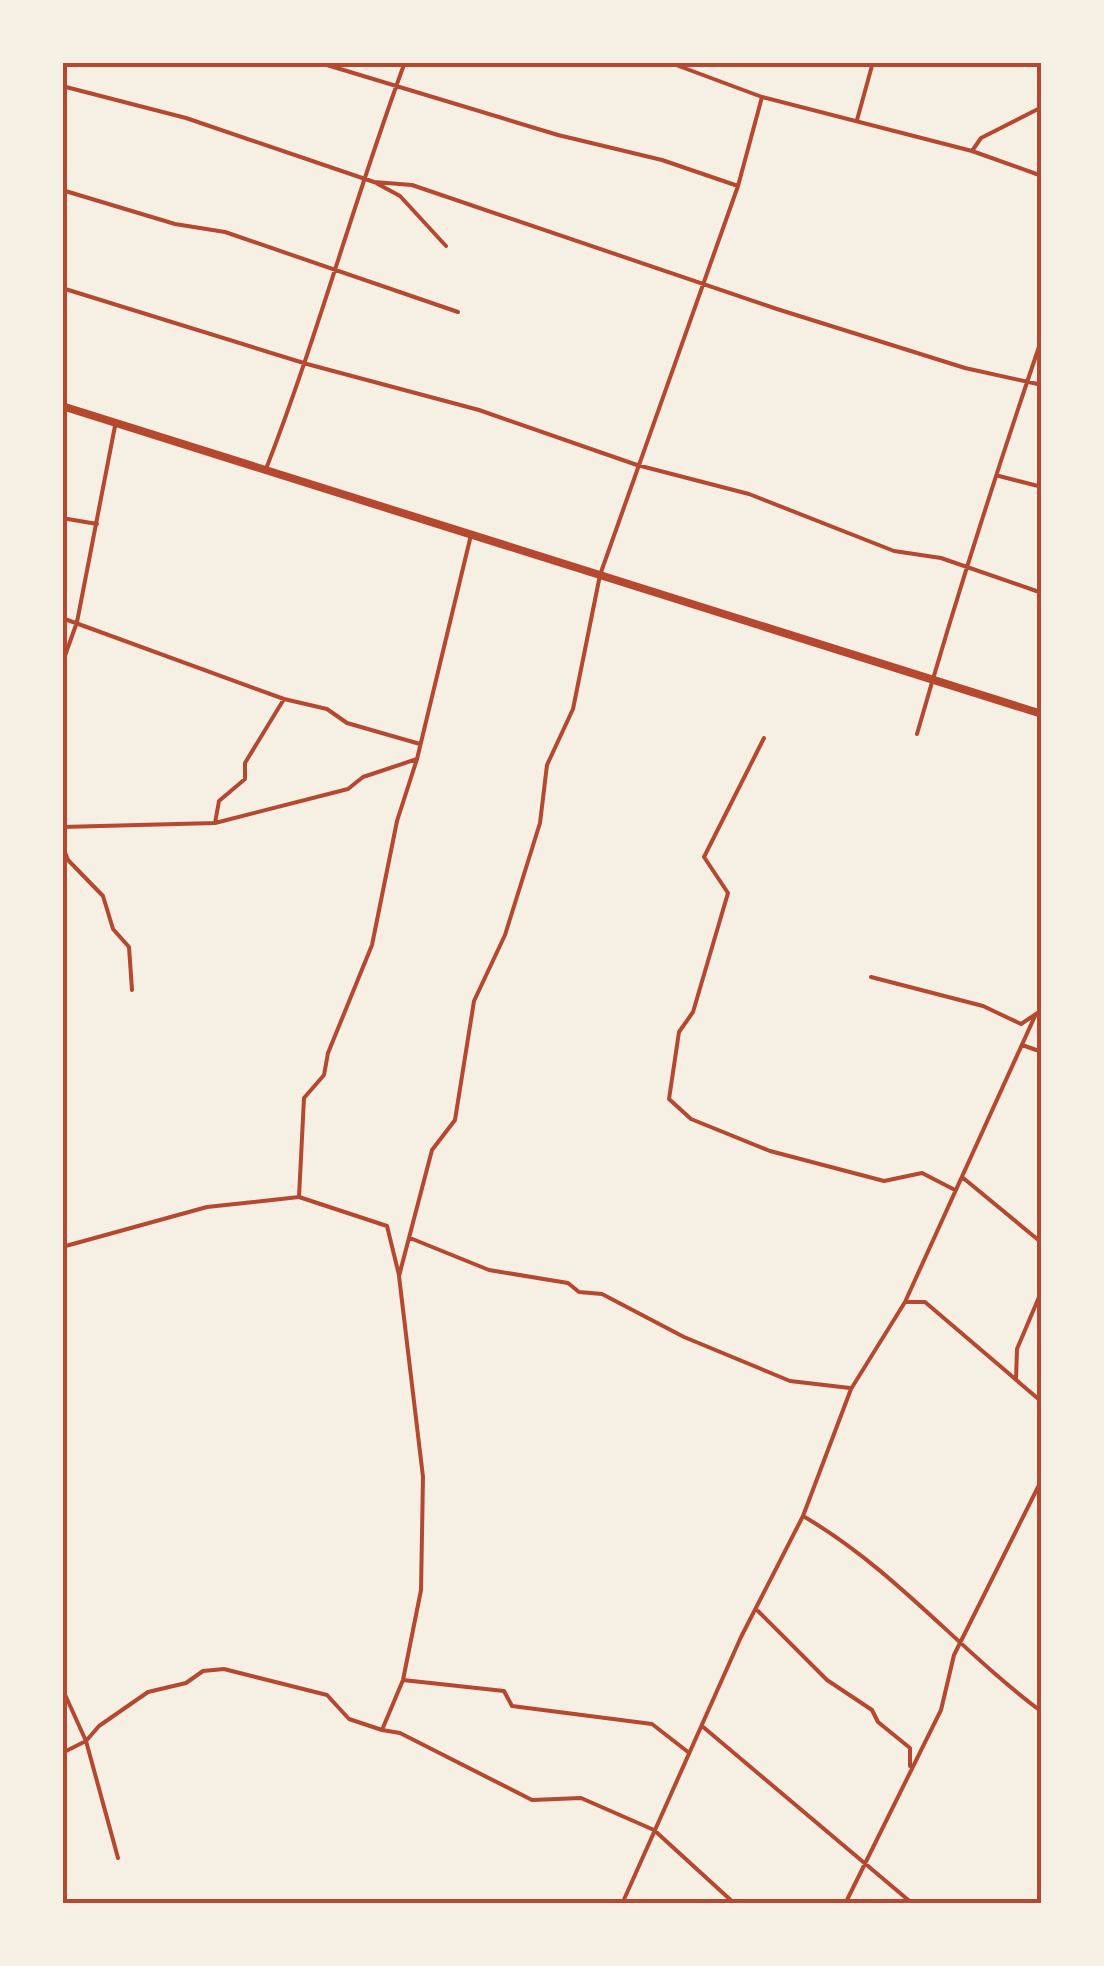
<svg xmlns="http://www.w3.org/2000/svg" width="1104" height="1966" viewBox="0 0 1104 1966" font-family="Signika,sans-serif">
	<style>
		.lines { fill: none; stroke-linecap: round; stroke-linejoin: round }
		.minor { stroke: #b5482f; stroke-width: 4 }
		.trunk { stroke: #b5482f; stroke-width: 8 }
		.neatline { fill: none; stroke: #b5482f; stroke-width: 4 }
	</style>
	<rect width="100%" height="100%" fill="#f6efe4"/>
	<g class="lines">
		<path class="minor" d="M317,62L558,135L662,160L738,186
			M668,62L762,97L972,151L1042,176
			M62,86L186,118L374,182L412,185L777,309L965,368L1042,385
			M857,120L873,62
			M972,151L981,138L1042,107
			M376,183L400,196L446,246
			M62,190L175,224L225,232L458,312
			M62,288L307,364L479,410L637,465L749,494L894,551L941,558L1042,593
			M266,469C318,335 355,197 405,62
			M999,476L1042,487
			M62,518L97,524
			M62,618L284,699L327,709L347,723L420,744
			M62,664L77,622L115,426
			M917,734C955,601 997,470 1042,338
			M764,738L704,857L728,893L693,1012L679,1032L669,1099L691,1119L770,1151L884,1181L922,1173L955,1190
			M215,823L219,801L245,779V763L284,699
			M62,827L215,823L348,789L363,777L417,759
			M62,845L68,860L103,896L113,929L129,947L132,990
			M871,977L983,1006L1021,1024L1042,1010
			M1022,1045L1042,1052
			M962,1177L1042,1243
			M299,1197L304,1098L324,1075L328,1053L372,945L397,821L417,759L471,535
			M410,1238L489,1270L568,1283L579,1292L602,1294L684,1337L790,1381L850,1388
			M62,1247L207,1207L299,1197L387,1226L399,1275
			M905,1302H925L1042,1402
			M1016,1380L1017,1349L1042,1290
			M803,1516C894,1569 959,1650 1042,1712
			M758,1611L827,1680L872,1710L878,1722L910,1748V1766
			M403,1680L504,1691L512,1706L652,1724L688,1752
			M62,1688L86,1741L118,1858
			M702,1726L913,1904
			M382,1730L400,1733L532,1800L581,1798L654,1830L735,1904
			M62,1753L86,1741L99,1726L148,1692L186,1683L203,1671L224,1669L327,1695L349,1719L382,1730L403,1680L421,1590L423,1477L399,1276L432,1150L455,1120L474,1001L505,935L540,823L547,765L573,709L600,575L738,186L762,97
			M622,1904L741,1637L803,1516L851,1389L905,1302L1035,1016
			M845,1904L941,1710L954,1655L1042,1479"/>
		<path class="trunk" d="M62,406L1042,714"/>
	</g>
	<rect width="1104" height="1966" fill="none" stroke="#f6efe4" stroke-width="130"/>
	<rect x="65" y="65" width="974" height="1836" class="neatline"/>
</svg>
